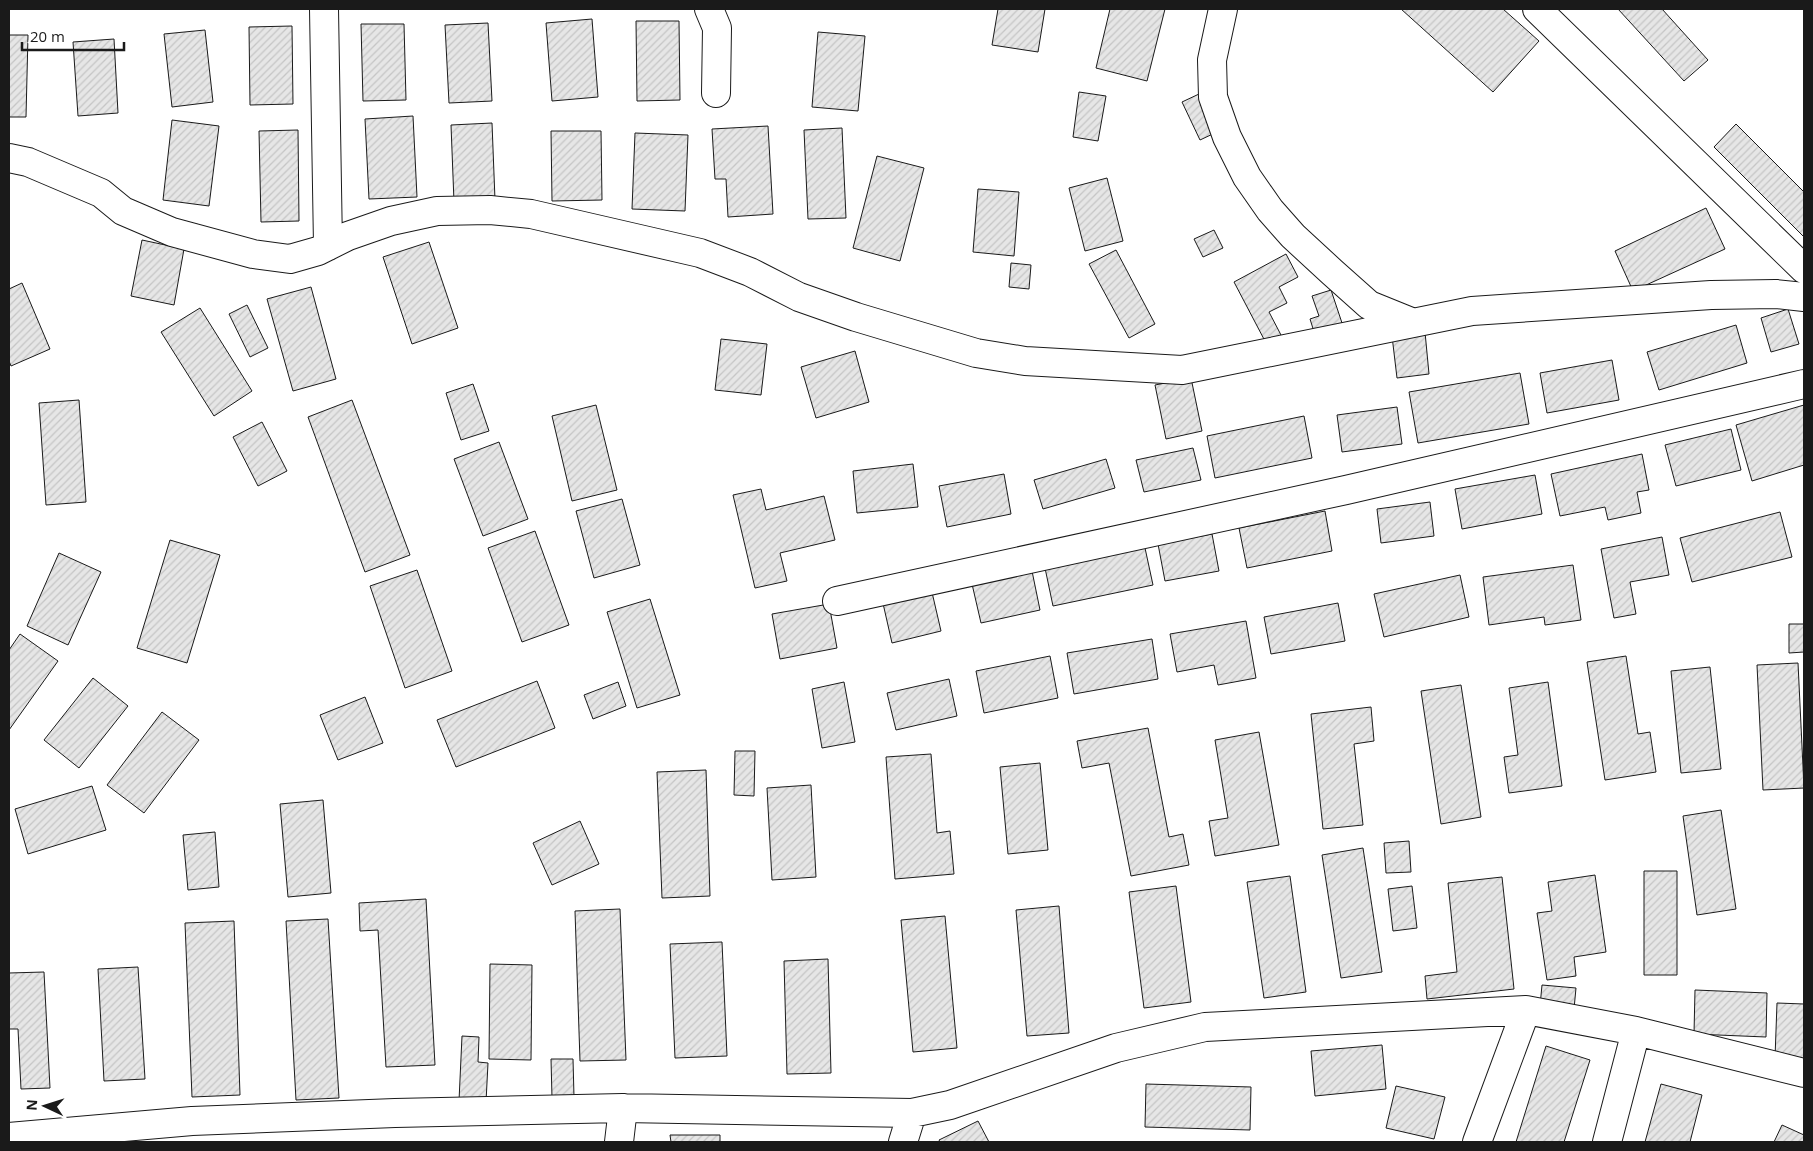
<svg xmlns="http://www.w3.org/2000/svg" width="1813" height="1151" viewBox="0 0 1813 1151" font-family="'Open Sans',sans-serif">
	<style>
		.building { fill: url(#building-hatch); stroke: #1a1a1a }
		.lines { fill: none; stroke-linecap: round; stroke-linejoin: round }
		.street-casing { stroke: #1a1a1a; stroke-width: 30 }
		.street { stroke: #fff; stroke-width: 28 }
	</style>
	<defs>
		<pattern id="building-hatch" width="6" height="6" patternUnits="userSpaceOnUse" patternTransform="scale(1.25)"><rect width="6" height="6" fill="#e6e6e6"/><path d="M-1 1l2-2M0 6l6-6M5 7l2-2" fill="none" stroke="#c5c5c5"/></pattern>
	</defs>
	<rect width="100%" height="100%" fill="#fff"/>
	<path class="building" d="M998,9H1045L1038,52L992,45Z
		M1110,9H1165L1147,81L1096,68Z
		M1401,9H1503L1539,41L1493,92Z
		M1618,9H1662L1708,60L1684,81Z
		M592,19L598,97L552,101L546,23Z
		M636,21H679L680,100L637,101Z
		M488,23L492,101L449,103L445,25Z
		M361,24H404L406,100L363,101Z
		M292,26L293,104L250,105L249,27Z
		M205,30L213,102L172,107L164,34Z
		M818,32L865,36L858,111L812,107Z
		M9,35H28L26,117H9Z
		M114,39L118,113L78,116L73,42Z
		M1079,92L1106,96L1098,141L1073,137Z
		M1199,94L1217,132L1200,140L1182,102Z
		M413,116L417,197L369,199L365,119Z
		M172,120L219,126L209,206L163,200Z
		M492,123L495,200L454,202L451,125Z
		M1736,124L1804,192V237L1714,147Z
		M768,126L773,214L728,217L726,179H715L712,129Z
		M842,128L846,218L808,219L804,130Z
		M298,130L299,221L261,222L259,131Z
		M551,131H601L602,200L552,201Z
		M635,133L688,135L685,211L632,209Z
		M877,156L924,168L900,261L853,248Z
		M1107,178L1123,241L1085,251L1069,188Z
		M978,189L1019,192L1014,256L973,252Z
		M1706,208L1725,249L1633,291L1615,251Z
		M1214,230L1223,248L1203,257L1194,239Z
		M142,240L184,249L174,305L131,296Z
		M429,242L458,328L412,344L383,257Z
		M1116,250L1155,324L1129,338L1089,264Z
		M1286,254L1298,277L1279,287L1287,303L1269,312L1281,335L1266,343L1234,282Z
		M1011,263L1031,265L1029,289L1009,287Z
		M22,283L50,349L11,366L9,361V289Z
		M311,287L336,379L293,391L267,299Z
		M1331,290L1343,326L1315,335L1310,319L1319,316L1312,296Z
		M247,305L268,348L250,357L229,314Z
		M200,308L252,391L214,416L161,332Z
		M1788,309L1799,344L1771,352L1761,318Z
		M1736,325L1747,363L1659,390L1647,352Z
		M1425,332L1429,374L1397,378L1392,336Z
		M721,339L767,344L761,395L715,390Z
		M855,351L869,402L816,418L801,367Z
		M1612,360L1619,400L1547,413L1540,373Z
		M1520,373L1529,424L1418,443L1409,392Z
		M1191,378L1202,431L1166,439L1155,385Z
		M473,384L489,431L461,440L446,393Z
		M79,400L86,502L46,505L39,403Z
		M352,400L410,555L365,572L308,417Z
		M596,405L617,490L572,501L552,416Z
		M1804,405V465L1752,481L1736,425Z
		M1397,407L1402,444L1342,452L1337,415Z
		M1304,416L1312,458L1215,478L1207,436Z
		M262,422L287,471L258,486L233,437Z
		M1731,429L1741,470L1676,486L1665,445Z
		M499,442L528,519L483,536L454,459Z
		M1193,448L1201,480L1144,492L1136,460Z
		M1642,454L1649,490L1637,492L1641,513L1608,520L1605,507L1560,516L1551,474Z
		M1106,459L1115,488L1043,509L1034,480Z
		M913,464L918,507L857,513L853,471Z
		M1004,474L1011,514L947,527L939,486Z
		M1535,475L1542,514L1462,529L1455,489Z
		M761,489L766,510L824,496L835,540L780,553L787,581L755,588L733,495Z
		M622,499L640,565L594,578L576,511Z
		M1430,502L1434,536L1381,543L1377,509Z
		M1325,511L1332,551L1247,568L1239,528Z
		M1780,512L1792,557L1692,582L1680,538Z
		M535,531L569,625L522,642L488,548Z
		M1212,534L1219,571L1165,581L1158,544Z
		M1662,537L1669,575L1630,582L1636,614L1614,618L1601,549Z
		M170,540L220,555L187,663L137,648Z
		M1145,548L1153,585L1053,606L1045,568Z
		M59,553L101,572L68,645L27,626Z
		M1573,565L1581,620L1545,625L1544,617L1489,625L1483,577Z
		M417,570L452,671L405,688L370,586Z
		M1032,571L1040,610L981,623L972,584Z
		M1460,575L1469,617L1384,637L1374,594Z
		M931,588L941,631L892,643L882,599Z
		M650,599L680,695L637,708L607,612Z
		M1338,603L1345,641L1271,654L1264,617Z
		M829,604L837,648L780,659L772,614Z
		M1246,621L1256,678L1218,685L1214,665L1177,672L1170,634Z
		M1789,624H1804V652L1789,653Z
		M20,634L58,661L9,730V650Z
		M1152,639L1158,679L1074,694L1067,653Z
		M1050,656L1058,698L984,713L976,671Z
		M1626,656L1638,734L1650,732L1656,772L1605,780L1587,662Z
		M1798,663L1804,788L1763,790L1757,665Z
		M1710,667L1721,769L1681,773L1671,671Z
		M93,678L128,706L79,768L44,740Z
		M949,679L957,716L896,730L887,693Z
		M537,681L555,728L456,767L437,720Z
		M618,682L626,706L593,719L584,695Z
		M844,682L855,742L822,748L812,689Z
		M1548,682L1562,786L1509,793L1504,757L1518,755L1509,688Z
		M1461,685L1481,817L1441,824L1421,691Z
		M365,697L383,743L338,760L320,715Z
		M1371,707L1374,741L1354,744L1363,825L1323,829L1311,714Z
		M162,712L199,740L144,813L107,785Z
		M1148,728L1169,837L1183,834L1189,865L1131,876L1109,763L1082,768L1077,741Z
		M1259,732L1279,845L1215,856L1209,821L1228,818L1215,740Z
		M735,751H755L754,796L734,795Z
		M931,754L937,833L950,831L954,874L895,879L886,757Z
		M1040,763L1048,850L1008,854L1000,767Z
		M706,770L710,896L662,898L657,772Z
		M811,785L816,877L772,880L767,788Z
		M92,786L106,830L28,854L15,809Z
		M323,800L331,893L288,897L280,804Z
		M1721,810L1736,909L1697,915L1683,816Z
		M580,821L599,864L552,885L533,843Z
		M215,832L219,887L188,890L183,835Z
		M1409,841L1411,872L1386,873L1384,843Z
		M1363,848L1382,972L1341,978L1322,855Z
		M1644,871H1677V975H1644Z
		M1595,875L1606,952L1574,957L1576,976L1547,980L1537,913L1552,911L1548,882Z
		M1290,876L1306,992L1264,998L1247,882Z
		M1502,877L1514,989L1427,999L1425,976L1457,972L1448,883Z
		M1176,886L1191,1002L1144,1008L1129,892Z
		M1412,886L1417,928L1393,931L1388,889Z
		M426,899L435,1065L386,1067L378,930L360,931L359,903Z
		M1059,906L1069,1033L1027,1036L1016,910Z
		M620,909L626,1060L580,1061L575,911Z
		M945,916L957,1048L913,1052L901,920Z
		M328,919L339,1098L296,1100L286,921Z
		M234,921L240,1095L192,1097L185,923Z
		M722,942L727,1056L675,1058L670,944Z
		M828,959L831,1073L787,1074L784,961Z
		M490,964L532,965L531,1060L489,1059Z
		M138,967L145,1079L104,1081L98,969Z
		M44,972L50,1088L21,1089L18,1029H9V973Z
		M1542,985L1576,988L1574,1009L1540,1006Z
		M1695,990L1767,993L1766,1037L1694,1034Z
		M1777,1003L1804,1004V1060L1775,1058Z
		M462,1036L479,1037L478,1062L488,1063L486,1102L459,1101Z
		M1382,1045L1386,1089L1315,1096L1311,1051Z
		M1546,1046L1590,1060L1564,1142H1516Z
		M551,1059H573L574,1097L552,1098Z
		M1146,1084L1251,1087L1250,1130L1145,1127Z
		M1661,1084L1702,1095L1690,1142H1645Z
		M1396,1086L1445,1097L1434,1139L1386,1128Z
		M978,1121L989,1142H940L939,1140Z
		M1782,1125L1804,1135V1142H1774Z
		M670,1135H720V1142H671Z"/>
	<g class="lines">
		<defs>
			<path id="street" d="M324,9L328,246
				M709,9L717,28L716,93
				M1223,9L1212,60L1213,97L1227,137L1247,177L1270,210L1293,236L1332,272L1369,305L1411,322
				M1537,9L1804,269
				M9,158L28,162L101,193L123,211L172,232L253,254L290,259L318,251L348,236L391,221L437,211L490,210L531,214L700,253L750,272L799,297L856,317L976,353L1025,361L1182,370L1472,311L1711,295L1776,294L1804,297
				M837,601L1346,490L1804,384
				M9,1137L192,1121L395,1113L623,1108L912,1113L950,1105L1116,1048L1205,1027L1526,1010L1636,1031L1804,1073
				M619,1142L623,1108
				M903,1142L912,1113
				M1477,1142L1526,1010
				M1607,1142L1636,1031"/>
		</defs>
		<use href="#street" class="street-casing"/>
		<use href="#street" class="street"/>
	</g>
	<rect width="1813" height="1151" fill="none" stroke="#1a1a1a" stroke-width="20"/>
	<g transform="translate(45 1106) rotate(274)" stroke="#ffffff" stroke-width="4" paint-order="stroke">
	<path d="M0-4L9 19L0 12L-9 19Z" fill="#1a1a1a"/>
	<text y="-8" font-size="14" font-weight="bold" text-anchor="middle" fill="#1a1a1a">N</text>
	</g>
	<path d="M22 42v8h102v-8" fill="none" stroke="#1a1a1a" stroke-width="2.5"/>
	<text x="30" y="42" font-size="15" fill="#1a1a1a" stroke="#ffffff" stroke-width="4" paint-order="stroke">20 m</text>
</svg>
